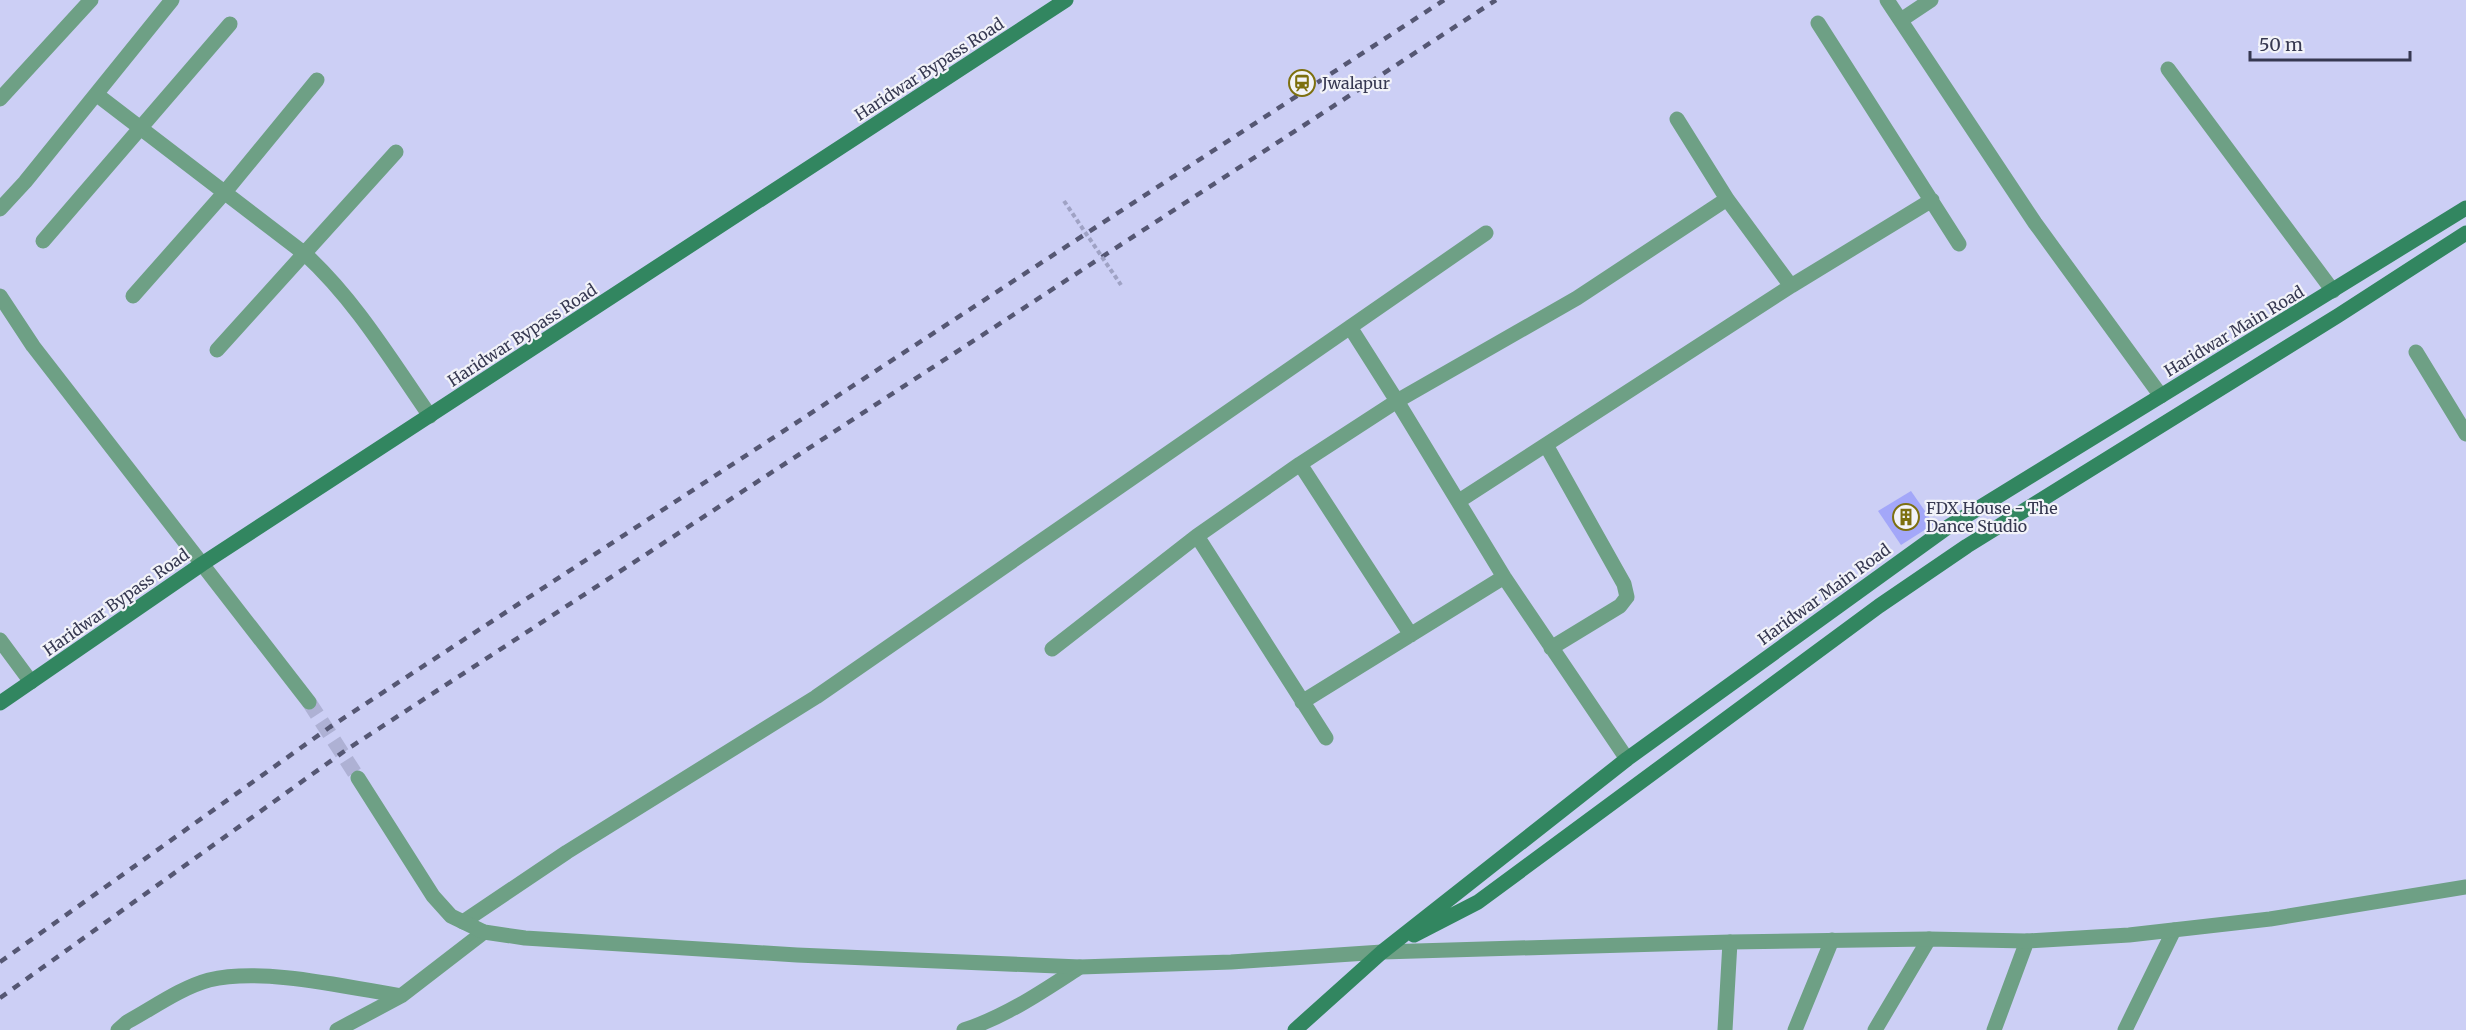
<svg xmlns="http://www.w3.org/2000/svg" width="2466" height="1030" viewBox="0 0 2466 1030" font-family="Merriweather,serif">
	<style>
		.building { fill: #a3a7f9 }
		.lines { fill: none; stroke-linecap: round; stroke-linejoin: round }
		.tertiary-tunnel { stroke: #aeb1d4; stroke-width: 15; stroke-dasharray: 15 8; stroke-linecap: butt }
		.minor { stroke: #6ea085; stroke-width: 15 }
		.tertiary { stroke: #6ea085; stroke-width: 15 }
		.secondary { stroke: #328660; stroke-width: 15 }
		.rail { stroke: #555773; stroke-width: 4.5; stroke-dasharray: 8 8; stroke-linecap: butt }
		.path-bridge { stroke: #9fa2c4; stroke-width: 4; stroke-dasharray: 4.5 3; stroke-linecap: butt }
		.labels { text-anchor: middle; dominant-baseline: central; stroke-width: 4.5; stroke-linejoin: round; paint-order: stroke }
		.street-label { font-size: 16px; fill: #363851; stroke: #f2f3f9 }
		.poi-label { font-size: 16px; fill: #363851; stroke: #f2f3f9; text-anchor: start }
	</style>
	<rect width="100%" height="100%" fill="#cccff5"/>
	<path class="building" d="M1911,491L1934,524L1901,545L1878,511Z"/>
	<g class="lines">
		<path class="tertiary-tunnel" d="M309,702L358,778"/>
		<path class="minor" d="M1887,0L2035,223L2161,396
			M1901,20L1931,0
			M1818,23L1959,244
			M2168,69L2333,291
			M96,94L305,254C356,301 391,360 430,416
			M0,99L91,0
			M1677,119L1727,199L1791,286
			M0,209L25,182L172,0
			M43,241L230,24
			M133,296L225,192L317,80
			M1350,327L1397,401L1504,577L1627,759
			M217,350L396,152
			M2416,352L2466,434
			M1546,445L1624,584L1627,597L1620,606L1551,648
			M1300,464L1411,635
			M1459,501L1791,286L1932,200
			M1197,536L1326,738
			M0,640L31,682
			M1052,649L1197,536L1300,464L1397,401L1577,298L1727,199
			M1302,702L1504,577
			M463,922L567,852L816,697L1486,233
			M118,1030L127,1022C153,1008 180,988 209,980C263,967 346,987 401,996
			M337,1030L401,996L484,932
			M964,1030C1007,1016 1043,991 1080,967
			M1725,1030L1730,942
			M1795,1030L1832,940
			M1875,1030L1929,939
			M1994,1030L2027,941
			M2125,1030L2174,930"/>
		<path class="tertiary" d="M0,296L33,346L309,702
			M358,778L433,896L451,916L484,932L525,938L797,955L1080,967L1231,962L1382,952L1730,942L1929,939L2027,941L2129,935L2270,919L2466,887"/>
		<path class="secondary" d="M0,703L202,564L1066,0
			M1414,935L1478,902L1879,606L1967,546L2339,315L2466,233
			M1295,1030L1382,952L1627,759L1948,527L2466,208"/>
		<path class="rail" d="M0,962L330,727L1444,0
			M0,998L346,750L1496,0"/>
		<path class="path-bridge" d="M1064,201L1121,285"/>
	</g>
	<defs>
		<symbol id="station-ring" viewBox="-11 -11 22 22"><circle r="9.5" fill="#f2f3f9" stroke="#7d700f" stroke-width="1.5"/><path d="M-3-6H3Q5-6 5-4V2Q5 4 3 4L4.5 6H3L1.5 4h-3L-3 6H-4.5L-3 4Q-5 4-5 2V-4Q-5-6-3-6ZM-3.5-4v3h7v-3ZM-3.5 1v1.5H-2V1ZM2 1v1.5H3.5V1Z" fill="#7d700f"/></symbol>
		<symbol id="building-ring" viewBox="-11 -11 22 22"><circle r="9.5" fill="#f2f3f9" stroke="#7d700f" stroke-width="1.5"/><path d="M-4-6H4V6H1V3H-1V6H-4ZM-2.5-4.3h1.7v1.8h-1.7ZM.8-4.3h1.7v1.8H.8ZM-2.5-1h1.7V.8h-1.7ZM.8-1h1.7V.8H.8Z" fill="#7d700f"/></symbol>
	</defs>
	<g fill-rule="evenodd">
		<use href="#station-ring" x="1287" y="68" width="30" height="30"/>
		<use href="#building-ring" x="1891" y="502" width="30" height="30"/>
	</g>
	<g class="labels">
		<g class="street-label">
			<text transform="translate(929 69) rotate(-33)">Haridwar Bypass Road</text>
			<text transform="translate(2234 331) rotate(-31)">Haridwar Main Road</text>
			<text transform="translate(522 335) rotate(-33)">Haridwar Bypass Road</text>
			<text transform="translate(1824 594) rotate(-36)">Haridwar Main Road</text>
			<text transform="translate(116 602) rotate(-35)">Haridwar Bypass Road</text>
		</g>
		<g class="poi-label">
			<text x="1322" y="83">Jwalapur</text>
			<text x="1926" y="508">FDX House - The<tspan x="1926" dy="18">Dance Studio</tspan></text>
		</g>
	</g>
	<path d="M2250 51v9h160v-9" fill="none" stroke="#363851" stroke-width="3"/>
	<text x="2259" y="51" font-size="18" fill="#363851" stroke="#f2f3f9" stroke-width="4.5" paint-order="stroke">50 m</text>
</svg>
